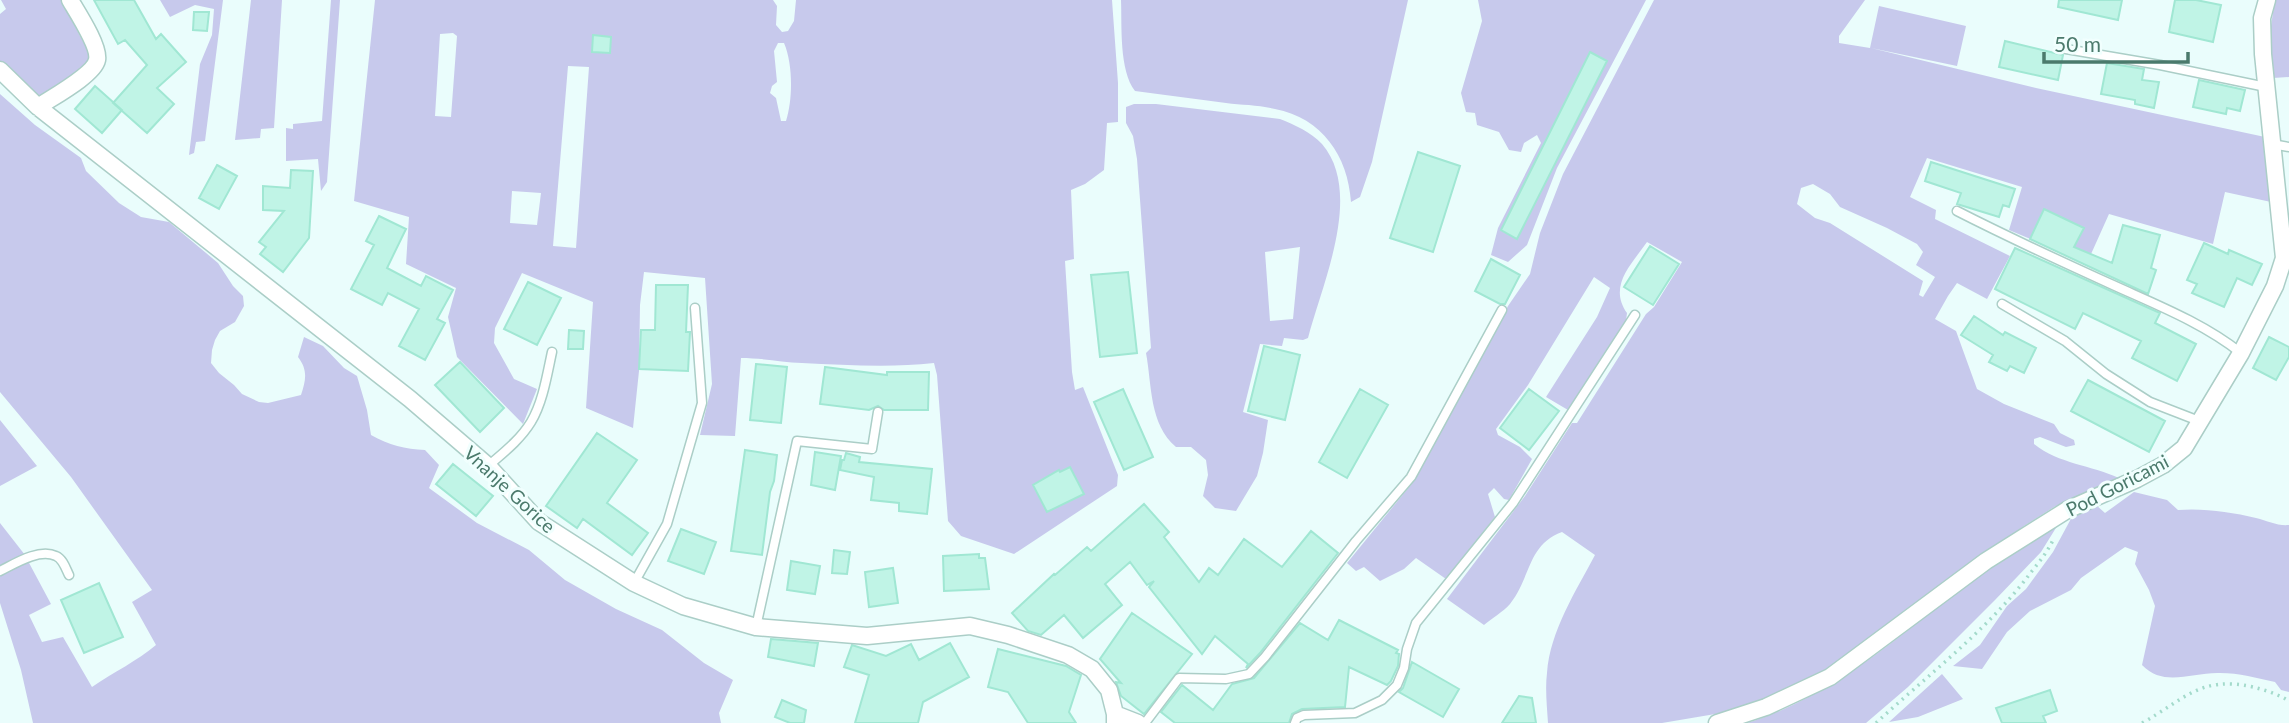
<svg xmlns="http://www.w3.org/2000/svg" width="2289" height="723" viewBox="0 0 2289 723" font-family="Lato,sans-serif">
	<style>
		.green { fill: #c7c9ec; fill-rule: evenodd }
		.building { fill: #c0f4e6; stroke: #a0e7d3; stroke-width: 2 }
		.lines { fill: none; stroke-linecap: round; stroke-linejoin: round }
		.service-casing { stroke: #abcec7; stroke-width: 11 }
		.minor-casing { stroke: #abcec7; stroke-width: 19 }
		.path { stroke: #a3dacb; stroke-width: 3.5; stroke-dasharray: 2 5; stroke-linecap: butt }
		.service { stroke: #fff; stroke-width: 8 }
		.minor { stroke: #fff; stroke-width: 16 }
		.labels { text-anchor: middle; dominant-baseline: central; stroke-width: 6; stroke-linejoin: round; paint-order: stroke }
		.street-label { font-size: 19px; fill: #4b7a6c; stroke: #f1fffe }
	</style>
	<rect width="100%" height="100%" fill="#eafdfc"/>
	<path class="green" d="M1,0H61L88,51L89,60L86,66L44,95L37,96L0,62V14L6,9Z
		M160,0H223L205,141L196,142L194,153L189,155L200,64L212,35L214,9L195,5L170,17Z
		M251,0H282L274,128L261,129L260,138L235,140Z
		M331,0H340L327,182L321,191L318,159L286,161V128L293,129V124L322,121Z
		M375,0H773L777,6L776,25L782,32L788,31L794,21L796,0H1112L1118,83V122L1107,123L1104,170L1085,184L1071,190L1074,259L1065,261L1072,372L1075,390L1083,387L1118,475L1117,486L1014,554L961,536L948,521L937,375L934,363C891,368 845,365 802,363C781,362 761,358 741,358L735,436L700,435L712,384L705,278L644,272L640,305L639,371L633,428L586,408L593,302L522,273L495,328L494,343L514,379L537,389L523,424L457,357L448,317L456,288L406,264L409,217L354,201ZM453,33L457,36L451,117L435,116L440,34ZM778,43H784C793,64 793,99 786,121H781L776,98L770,93L772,86L777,82L774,51ZM568,66L589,67L576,248L553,246ZM512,191L541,193L537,225L510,223Z
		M1121,0H1408L1372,162L1360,197L1351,202C1348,156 1322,118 1275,109C1259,105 1242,105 1226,103C1196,99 1165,95 1135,91C1119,70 1122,26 1121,0Z
		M1478,0H1646L1557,168L1527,245L1508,262L1491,255L1498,228L1541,143L1537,135L1524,143L1521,152L1509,150L1499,132L1477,125L1475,113L1466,112L1461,93L1482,21Z
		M1654,0H1865L1839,36V43L1870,48L1879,6L1966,26L1957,66L1871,48L2036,88L2265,137L2271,202L2225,192L2213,244L2109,214L2087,263L2009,230L2022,187L1927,158L1910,197L1936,210L1935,219L2010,256L1987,299L1957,283L1948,296L1935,319L1956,331L1977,389L2004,404L2054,424L2060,433L2074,440L2075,445L2066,447L2040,437L2034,439V444C2059,464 2091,465 2119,478L2054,507L2024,526L1871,639L1822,673L1766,700L1733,711L1662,723H1548C1547,707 1545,689 1547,673C1550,631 1576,591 1595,555L1562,532C1527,545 1531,578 1510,604C1503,612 1492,618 1484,625L1447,599L1525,496L1572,423H1577L1646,314L1654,307L1682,262L1647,242C1631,265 1608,286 1627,313L1626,321L1568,410L1546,397L1597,317L1610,288L1594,277L1528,385L1496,429L1498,435L1520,447L1532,459L1509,500L1504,499L1494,488L1488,494L1495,517L1446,579L1416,558L1404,569L1380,581L1364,567L1356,571L1347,563L1414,481L1508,306L1530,274L1540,233L1563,174ZM1813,184L1830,194L1840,207L1887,228L1917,244L1923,252L1916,265L1935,277L1923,297L1919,295L1923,281L1830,223L1815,218L1797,204L1801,188Z
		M2275,0H2289V77L2273,78L2269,38Z
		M0,94L35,125L81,158L86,171L119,203L141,217L169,222L218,263L233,286L243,296L244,306L235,322L220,331L215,340L212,350L211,363L219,373L234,385L242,394L259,402L268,403L301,395C306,380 308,370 298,357L304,337L323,346L344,368L357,376L367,410L371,435C389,445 405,449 425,450L439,465L429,488L477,523L529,550L565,580L616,609L662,630L704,663L733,680L719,713L721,723H33L21,670L0,603V575L28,561L51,604L29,615L42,642L63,637L92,687C114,672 137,661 156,645L132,602L152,590L71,477L0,392Z
		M1134,104H1156L1280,119C1295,125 1311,132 1322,144C1364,193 1322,284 1308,338L1303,340L1284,338L1282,346L1260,344L1243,412L1268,420L1263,453L1257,476L1236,511L1215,508L1203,496L1208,475L1206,460L1191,447H1176C1149,424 1152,385 1146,353L1151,348L1150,335L1137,159L1133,136L1126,123V107ZM1300,247L1293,319L1270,321L1265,252Z
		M0,420L37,466L0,486Z
		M2134,492L2167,500L2178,510C2204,508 2231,512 2256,518C2268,521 2277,526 2289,525V692L2281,690L2275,682C2257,678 2239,673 2220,673C2192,672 2164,688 2142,665L2155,606L2149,590L2135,564L2138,552L2125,547L2081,578L2071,590L2030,611L2007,632L1982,669L1953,666L1980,645L2007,606L2026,589L2053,552L2073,515L2096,505L2105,513Z
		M0,523L25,555L0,567Z
		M2059,523L2041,552L1995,600L1908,687L1866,723H1747C1841,694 1914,623 1990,565C2011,549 2036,537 2059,523Z
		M1942,674L1963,699L1918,717L1889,722Z"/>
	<path class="building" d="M94,0H134L156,39L161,34L186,62L157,88L174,104L147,133L113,103L147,65L125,40L118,44Z
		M2059,0H2122L2118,20L2058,7Z
		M2175,0H2196L2221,5L2213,42L2169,32Z
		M194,12H209L207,31L193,30Z
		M593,35L611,37L610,53L592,52Z
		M2005,41L2063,55L2058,80L1999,67Z
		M1590,52L1607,61L1517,239L1501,230Z
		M2107,63L2144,69L2142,80L2159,82L2154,108L2135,104V100L2101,94Z
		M2199,80L2245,90L2240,111L2227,108L2226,114L2193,107Z
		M95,86L122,110L102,133L75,109Z
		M1418,152L1460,166L1433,252L1390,238Z
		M1931,162L2015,189L2009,207L2003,205L1999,217L1957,204L1961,193L1925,181Z
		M217,165L237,176L219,209L199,198Z
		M291,170L313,171L309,238L283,272L260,254L266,247L259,242L284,211L263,210V186L290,188Z
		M2044,209L2084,228L2074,247L2112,263L2123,225L2160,235L2151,268L2156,270L2148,294L2030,239Z
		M379,216L406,229L387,268L421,286L426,276L453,290L437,319L445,323L425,360L399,346L419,309L388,293L382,305L351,289L374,245L366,241Z
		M2204,243L2228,254L2229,250L2262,264L2252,285L2237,278L2224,307L2192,293L2197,284L2187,280Z
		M1650,246L1679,264L1653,305L1624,287Z
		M2015,248L2160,313L2155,323L2196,344L2177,381L2132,358L2141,341L2083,313L2075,329L1995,289Z
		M1491,259L1520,275L1505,304H1500L1475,291Z
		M1128,272L1137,353L1100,357L1091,275Z
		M528,282L561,298L537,345L504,329Z
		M656,285H688L686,332H690L688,371L639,369L641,330H655Z
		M1974,316L2003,335L2005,332L2036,348L2024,373L2010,366L2007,371L1989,362L1993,355L1961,335Z
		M569,330L584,331L583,349H568Z
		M2269,337L2289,347V357L2276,380L2253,368Z
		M1264,346L1300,355L1285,420L1248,411Z
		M460,362L504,408L480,432L435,385Z
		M756,364L787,367L781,423L750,420Z
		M825,367L887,375V372H929L928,410H884L878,406L869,410L820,404Z
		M2088,380L2165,421L2149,452L2071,411Z
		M1123,389L1153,457L1124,470L1094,402Z
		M1360,389L1388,405L1347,478L1319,462Z
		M1529,389L1559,411L1529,450L1500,428Z
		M597,433L637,460L607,503L648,533L632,555L583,519L577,528L546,506Z
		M745,450L777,455L774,481L770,492L762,555L731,551Z
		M815,452L841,456L835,490L811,485Z
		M846,453L860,457L859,462L932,469L927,514L899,511V503L871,500L874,477L840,470L842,460H844Z
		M453,464L493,496L476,516L436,484Z
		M1070,467L1084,494L1047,512L1033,485L1059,470L1060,472Z
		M1144,504L1169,532L1164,537L1199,582L1209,568L1218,575L1244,539L1282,567L1311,531L1338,553L1260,653L1246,668L1248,664L1215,636L1202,654L1149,587L1154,581L1147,585L1130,562L1105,584L1122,605L1083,638L1064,615L1041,635L1028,631L1012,613L1054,574L1055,575L1087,547L1091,551Z
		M681,529L716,542L704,574L668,561Z
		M834,550L850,552L847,574L832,573Z
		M979,554V558H985L989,589L944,591L943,556Z
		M791,561L820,566L815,594L787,590Z
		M893,568L898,603L869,607L865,572Z
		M99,583L123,637L84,653L61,600Z
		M1132,613L1192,654L1144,714L1121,696L1116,682L1121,683L1100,659Z
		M1339,620L1398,650L1396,653L1399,654L1398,666L1391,681L1387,685L1349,667L1345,707L1302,709L1292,714L1289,723H1175L1161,712L1182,685L1213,710L1232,684L1254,678L1300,623L1328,640Z
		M771,639L818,643L814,666L768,657Z
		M950,643L969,677L923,702L918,723H855L869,675L844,667L852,645L886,656L911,644L919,660Z
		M998,649L1066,666L1081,675L1069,712L1076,723H1028L1008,692L988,687Z
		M1412,662L1459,689L1443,717L1399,692L1403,688Z
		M2050,690L2057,711L2043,716L2046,723H2002L1996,708Z
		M1519,696L1532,698L1536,723H1502Z
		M782,700L806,710L804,723H790L775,717Z"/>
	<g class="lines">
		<defs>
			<path id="service" d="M2066,49L2160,65L2266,87
				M2272,144L2289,147
				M1957,211C2008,237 2060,261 2113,285C2157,305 2203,323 2241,353
				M2002,304L2065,341L2106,374L2150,402L2199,421
				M488,466C503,453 520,440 531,422C543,402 547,375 552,352
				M0,571C14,564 39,548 56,556C63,559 66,569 69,575
				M634,583L667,524L702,403L695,308
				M756,627L797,441L872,449L878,412
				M1145,723L1179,678L1226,679L1249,674L1265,657L1356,541L1411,477L1502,310
				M1295,723L1297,718L1304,715L1355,713L1382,700L1397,685L1404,668L1407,649L1416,623L1513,503L1635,315"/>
			<path id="minor" d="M0,70L38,107L410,399L488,466L539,522L634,583L683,606L756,627L867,636L970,626L1008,635L1068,655L1092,669L1109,690L1115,714V723
				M38,107C51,98 94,75 97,60C100,47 77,12 70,0
				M1115,714L1138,723
				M1717,723L1766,707L1830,677L1986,561L2067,510L2137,479L2163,465L2184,448L2241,353L2275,286L2284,258L2263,54L2262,18L2267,0"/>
		</defs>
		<use href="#service" class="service-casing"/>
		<use href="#minor" class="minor-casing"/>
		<path class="path" d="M1876,723C1929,674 1989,629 2032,571C2040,561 2048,551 2053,540
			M2142,723C2184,700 2200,675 2253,687C2265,690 2278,694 2289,701"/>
		<use href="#service" class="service"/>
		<use href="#minor" class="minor"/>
	</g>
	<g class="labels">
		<g class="street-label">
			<text transform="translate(2117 485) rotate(-27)">Pod Goricami</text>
			<text transform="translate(510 489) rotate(43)">Vnanje Gorice</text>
		</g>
	</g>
	<path d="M2044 52v10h144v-10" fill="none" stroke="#4b7a6c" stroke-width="3.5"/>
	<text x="2054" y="52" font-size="21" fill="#4b7a6c" stroke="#f1fffe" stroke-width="5" paint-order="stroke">50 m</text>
</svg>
